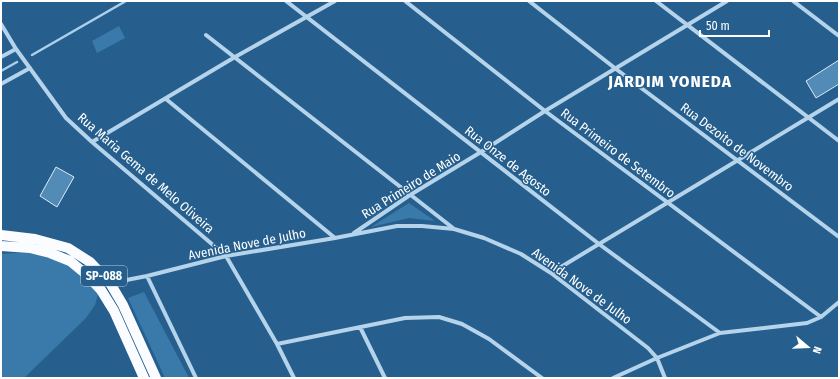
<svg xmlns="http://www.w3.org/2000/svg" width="840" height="379" viewBox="0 0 840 379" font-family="'Fira Sans Condensed',sans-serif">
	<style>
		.green { fill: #3a7aaa }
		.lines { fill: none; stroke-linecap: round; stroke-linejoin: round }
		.stream { stroke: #aad0eb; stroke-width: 2.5 }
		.building { fill: #528bb6; stroke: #daebf8 }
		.street { stroke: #b5d4eb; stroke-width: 4 }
		.primary { stroke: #fafcff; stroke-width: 10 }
		.labels { text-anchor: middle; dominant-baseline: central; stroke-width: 3; stroke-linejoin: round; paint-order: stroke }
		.shield { fill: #265f8d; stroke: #becfdd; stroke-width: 1 }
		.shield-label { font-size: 12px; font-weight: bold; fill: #fff }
		.street-label { font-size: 13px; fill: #fff; stroke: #265f8d }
		.district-label { font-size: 17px; font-weight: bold; letter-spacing: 1px; fill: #fff; stroke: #265f8d }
	</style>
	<rect width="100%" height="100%" fill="#265f8d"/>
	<path class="green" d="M119,26L125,38L97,53L92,41Z
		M409,203L435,221L409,218L371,227Z
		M30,252L69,264L99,291L95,305L86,318L24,378H1V254Z
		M144,292L189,378H165L128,298Z"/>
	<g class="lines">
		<path class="stream" d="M32,55L126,1
			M1,71L17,62"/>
	</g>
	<path class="building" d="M839,60V84L816,98L806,81Z
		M56,167L74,177L57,207L40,196Z"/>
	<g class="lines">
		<path class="street" d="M286,1L599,244L720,333
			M405,1L545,111L821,317
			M529,1L616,69L839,237
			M656,1L839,141
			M793,1L839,36
			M1,24L16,49L66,118L92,142L226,256L277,344L294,378
			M206,35L453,228
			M1,57L16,49
			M1,84L30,68
			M166,99L335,238
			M92,142L235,57L335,1
			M354,233L410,195L481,152L545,111L727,1
			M551,273L839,99
			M147,276L196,378
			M111,283L147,276L226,256L335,238L397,226H422L454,229L484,238L521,254L551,273L648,348L657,358L665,378
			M360,327L385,378
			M277,344L405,318L439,317L462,324L489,339L542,378
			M613,378L657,358L720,333L807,323L821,317L839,302"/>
		<path class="primary" d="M1,235L35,239L68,248L90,262L110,283L123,305L156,378
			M1,246L30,248L50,253L70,261L87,275L101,290L114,311L144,378"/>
	</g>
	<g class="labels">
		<rect class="shield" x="81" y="266" width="46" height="20" rx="3"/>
		<g class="shield-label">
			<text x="104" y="276">SP-088</text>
		</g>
		<g class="street-label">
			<text transform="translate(737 147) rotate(37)">Rua Dezoito de Novembro</text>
			<text transform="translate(618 153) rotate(37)">Rua Primeiro de Setembro</text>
			<text transform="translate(508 161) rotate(38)">Rua Onze de Agosto</text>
			<text transform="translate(146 173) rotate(41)">Rua Maria Gema de Melo Oliveira</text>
			<text transform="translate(411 185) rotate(-32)">Rua Primeiro de Maio</text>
			<text transform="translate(247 244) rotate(-11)">Avenida Nove de Julho</text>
			<text transform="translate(582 286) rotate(36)">Avenida Nove de Julho</text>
		</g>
		<g class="district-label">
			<text x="670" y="81">JARDIM YONEDA</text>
		</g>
	</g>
	<rect width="840" height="379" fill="none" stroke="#ffffff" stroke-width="4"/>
	<g transform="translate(808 347) rotate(109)" stroke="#265f8d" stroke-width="3" paint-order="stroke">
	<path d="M0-3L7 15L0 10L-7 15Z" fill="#ffffff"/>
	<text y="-6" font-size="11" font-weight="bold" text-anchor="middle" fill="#ffffff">N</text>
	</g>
	<path d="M700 30v6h69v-6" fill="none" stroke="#ffffff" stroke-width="2"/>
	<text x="706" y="30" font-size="12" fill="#ffffff" stroke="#265f8d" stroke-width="3" paint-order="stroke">50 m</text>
</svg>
